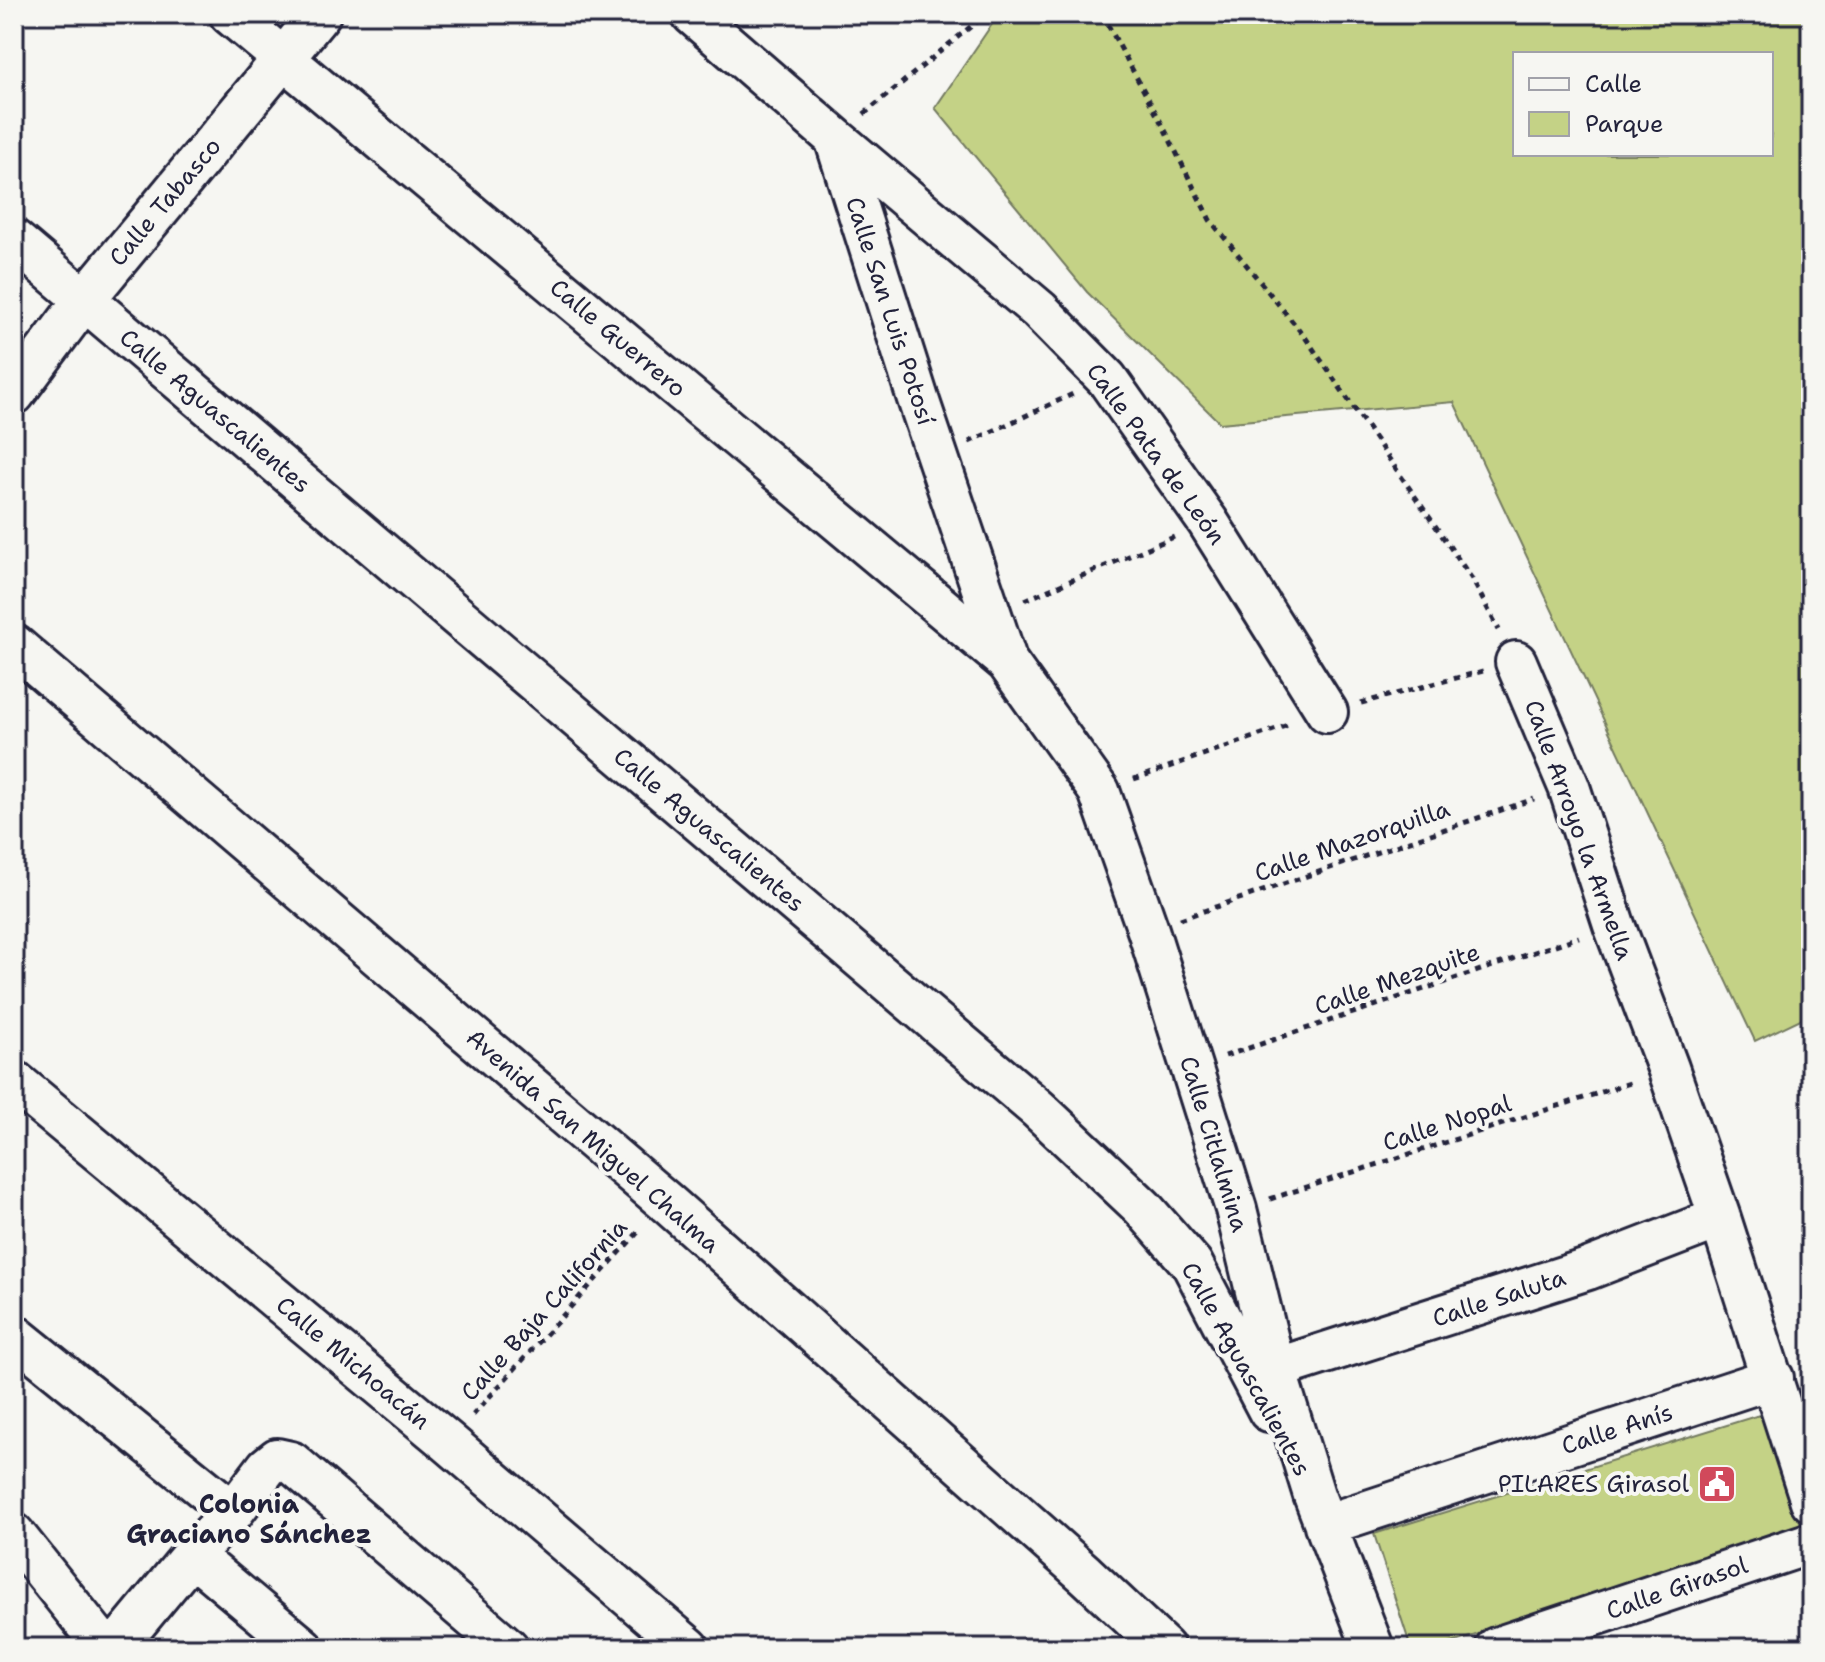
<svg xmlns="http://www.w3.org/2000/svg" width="1825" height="1662" viewBox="0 0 1825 1662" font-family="'Shantell Sans',sans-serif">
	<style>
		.green { fill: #c4d286; stroke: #737a60; stroke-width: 2; fill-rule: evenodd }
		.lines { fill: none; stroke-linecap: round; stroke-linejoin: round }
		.street-casing { stroke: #22223b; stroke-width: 46 }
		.path { stroke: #22223b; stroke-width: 5; stroke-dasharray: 6 6; stroke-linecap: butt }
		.street { stroke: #f6f6f2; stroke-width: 40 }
		.labels { text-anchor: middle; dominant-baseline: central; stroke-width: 8; stroke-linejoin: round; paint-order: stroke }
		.street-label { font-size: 24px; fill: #22223b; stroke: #f6f6f2 }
		.poi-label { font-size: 24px; fill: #22223b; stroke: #f6f6f2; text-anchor: end }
		.neighbourhood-label { font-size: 26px; font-weight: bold; fill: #22223b; stroke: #f6f6f2 }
	</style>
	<rect width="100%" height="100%" fill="#f6f6f2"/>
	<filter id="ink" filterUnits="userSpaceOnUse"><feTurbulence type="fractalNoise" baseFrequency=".0125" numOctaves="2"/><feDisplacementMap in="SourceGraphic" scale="16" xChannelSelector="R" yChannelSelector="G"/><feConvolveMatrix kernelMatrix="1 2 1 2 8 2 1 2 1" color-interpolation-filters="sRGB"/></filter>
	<g filter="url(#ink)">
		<path class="green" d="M999,14H1811V1014L1755,1041L1454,402L1220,423L1087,292L935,108ZM1515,54H1771V154H1515Z
			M1769,1412L1807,1524L1437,1648H1411L1374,1534Z"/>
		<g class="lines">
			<defs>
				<path id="street" d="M230,14L1007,662L1099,791L1148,930L1236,1209L1275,1369L1314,1495L1373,1648
					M692,14L835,138L918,399L1007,662
					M835,138L1039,310L1107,379L1208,522L1327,712
					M14,240L1038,1109L1142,1207L1192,1264L1269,1411
					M14,394L84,300L320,14
					M14,645L666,1202L1085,1574L1164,1648
					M1516,662L1569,787L1614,925L1668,1068L1720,1218L1811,1501
					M14,1081L448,1442L689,1648
					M14,1335L233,1512
					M1275,1369L1588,1269L1720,1218
					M1325,1525L1773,1378
					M14,1534L105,1648
					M192,1555L303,1648
					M115,1648L192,1555L233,1512L267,1467L277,1459L291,1462L508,1648
					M1496,1648L1811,1543"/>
			</defs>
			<use href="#street" class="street-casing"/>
			<path class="path" d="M1102,14L1163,126L1210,220L1305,337L1472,579L1499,630
				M864,114L986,14
				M969,442L1073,394
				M1025,600L1174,537
				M1361,703L1483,671
				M1134,779L1291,724
				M1180,919L1534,799
				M1225,1056L1579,937
				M1270,1199L1633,1082
				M473,1415L641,1229"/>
			<use href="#street" class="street"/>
		</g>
	</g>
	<defs>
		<symbol id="civic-square" viewBox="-11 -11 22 22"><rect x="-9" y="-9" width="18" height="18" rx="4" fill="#d1495b" stroke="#f6f6f2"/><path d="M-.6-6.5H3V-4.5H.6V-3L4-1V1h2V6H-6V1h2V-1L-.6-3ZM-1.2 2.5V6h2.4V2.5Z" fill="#fff"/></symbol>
	</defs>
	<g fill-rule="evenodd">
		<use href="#civic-square" x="1695" y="1462" width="44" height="44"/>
	</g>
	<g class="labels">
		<g class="street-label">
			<text transform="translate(165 202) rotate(-50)">Calle Tabasco</text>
			<text transform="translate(890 311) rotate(72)">Calle San Luis Potosí</text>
			<text transform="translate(618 338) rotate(40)">Calle Guerrero</text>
			<text transform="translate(215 411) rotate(40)">Calle Aguascalientes</text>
			<text transform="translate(1156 454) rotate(54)">Calle Pata de León</text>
			<text transform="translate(709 830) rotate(40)">Calle Aguascalientes</text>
			<text transform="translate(1579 830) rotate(70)">Calle Arroyo la Armella</text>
			<text transform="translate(1352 841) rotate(-19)">Calle Mazorquilla</text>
			<text transform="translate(1397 979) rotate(-19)">Calle Mezquite</text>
			<text transform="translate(1447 1123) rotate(-18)">Calle Nopal</text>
			<text transform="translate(593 1141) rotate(41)">Avenida San Miguel Chalma</text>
			<text transform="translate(1214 1144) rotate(73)">Calle Citlalmina</text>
			<text transform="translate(1499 1298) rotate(-18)">Calle Saluta</text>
			<text transform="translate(544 1310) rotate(-48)">Calle Baja California</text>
			<text transform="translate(353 1363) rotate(40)">Calle Michoacán</text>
			<text transform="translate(1246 1369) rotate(61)">Calle Aguascalientes</text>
			<text transform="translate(1617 1429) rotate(-18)">Calle Anís</text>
			<text transform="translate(1677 1588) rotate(-19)">Calle Girasol</text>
		</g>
		<g class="poi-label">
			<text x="1689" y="1484">PILARES Girasol</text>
		</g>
		<g class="neighbourhood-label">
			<text x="249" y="1503">Colonia<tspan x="249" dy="30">Graciano Sánchez</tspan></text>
		</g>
	</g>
	<rect width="1825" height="1662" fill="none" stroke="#f6f6f2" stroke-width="48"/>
	<rect x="24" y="24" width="1777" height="1614" fill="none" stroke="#22223b" stroke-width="3" filter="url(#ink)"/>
	<rect x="1513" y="52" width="260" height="104" fill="#f6f6f2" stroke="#a1a1a9" stroke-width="2"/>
	<rect x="1529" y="78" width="40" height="12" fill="#f6f6f2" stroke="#a1a1a9" stroke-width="2"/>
	<text x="1585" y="92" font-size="24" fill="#22223b">Calle</text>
	<rect x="1529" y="112" width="40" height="24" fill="#c4d286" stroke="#a1a1a9" stroke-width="2"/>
	<text x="1585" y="132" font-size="24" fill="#22223b">Parque</text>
</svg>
